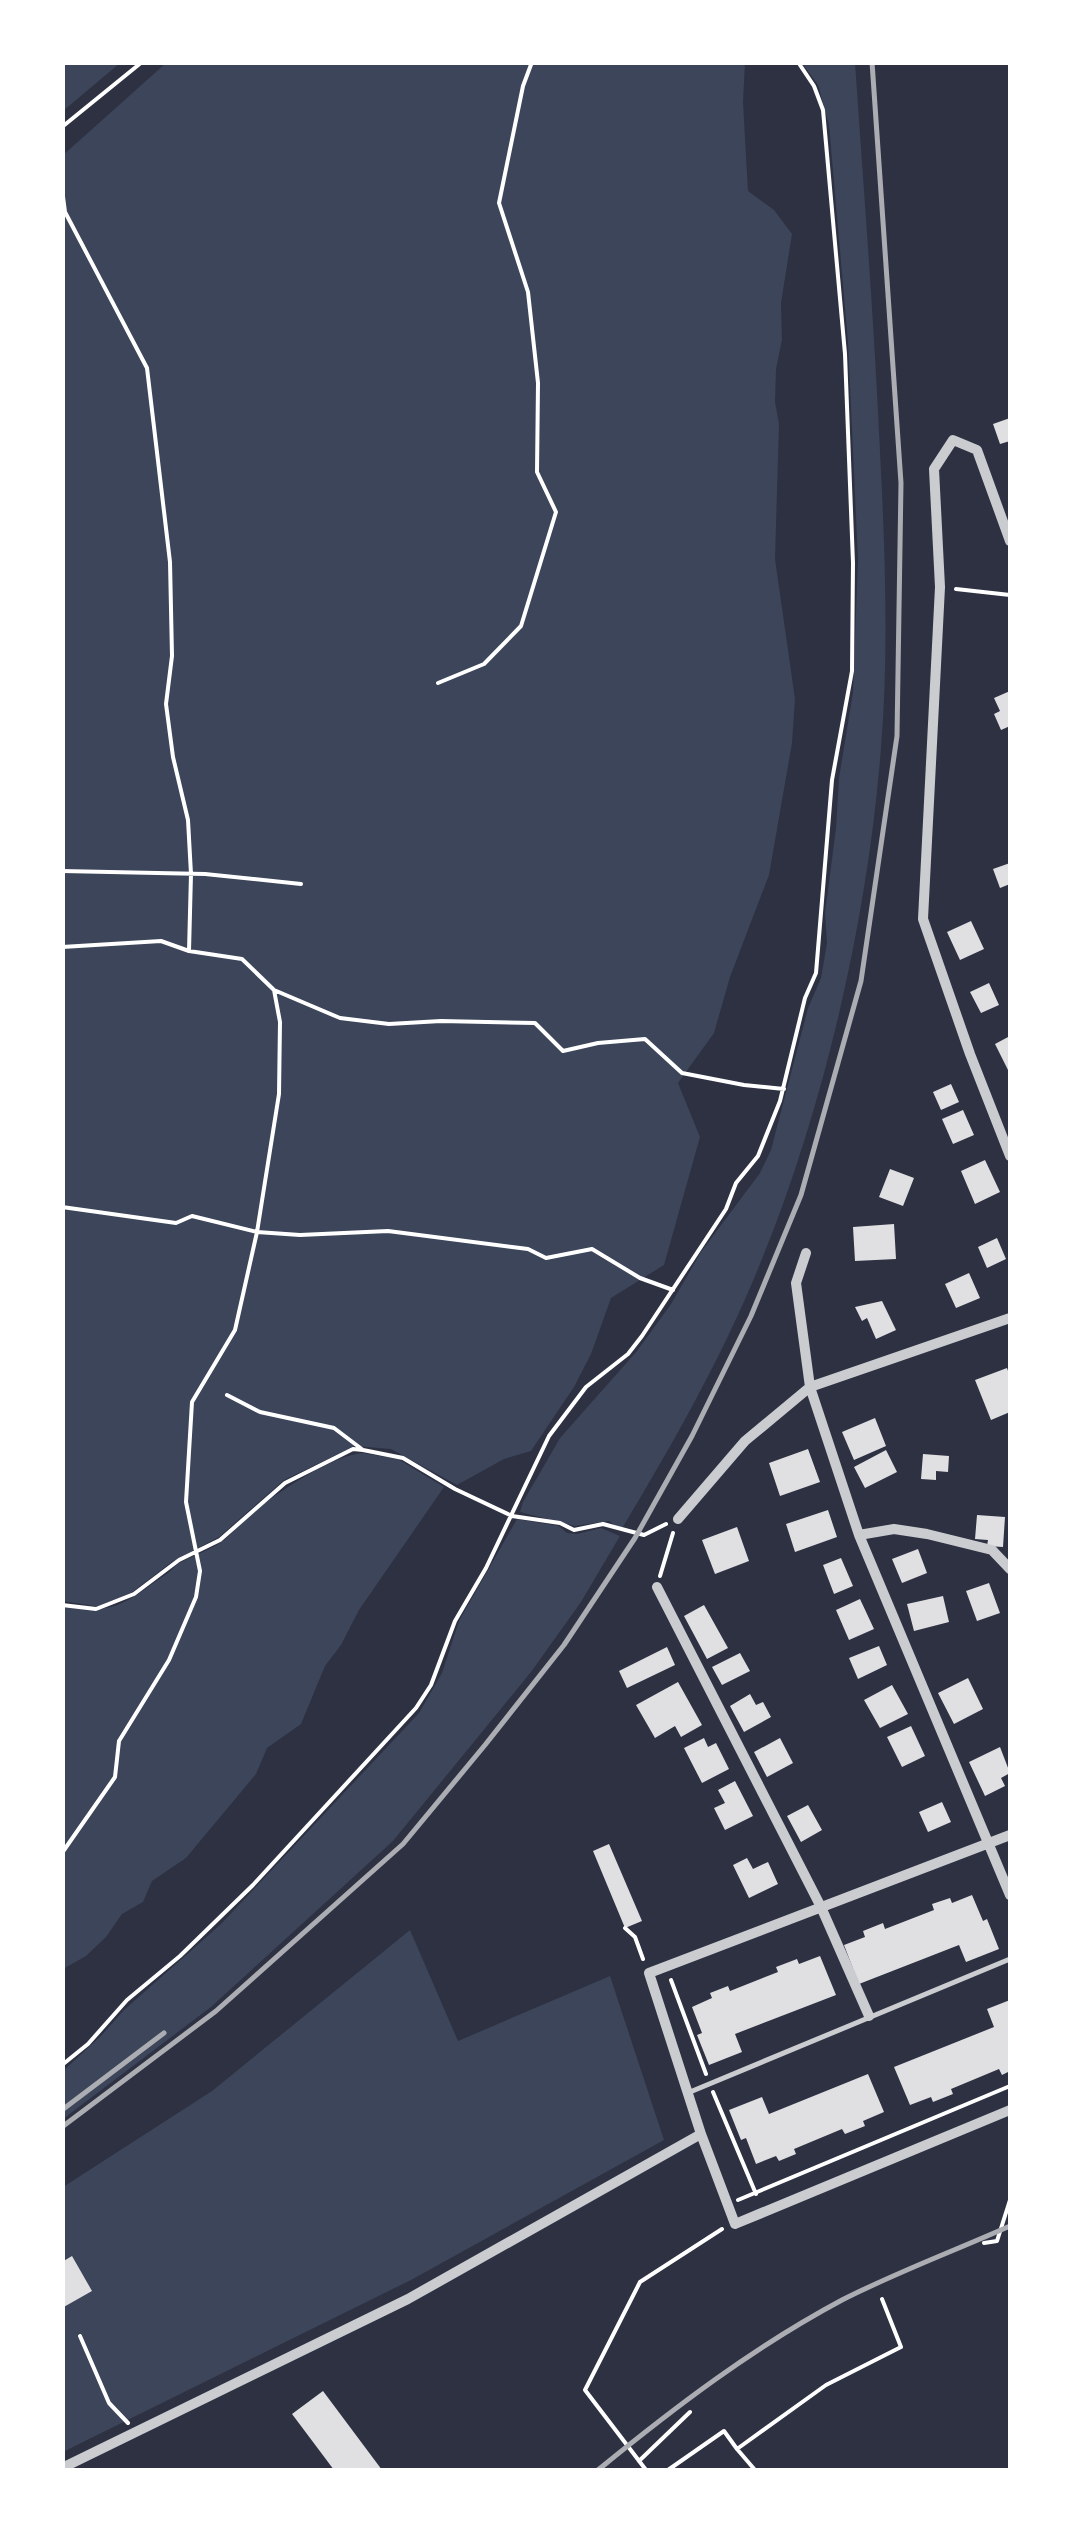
<svg xmlns="http://www.w3.org/2000/svg" width="1073" height="2533" viewBox="0 0 1073 2533" font-family="'Crimson Pro',serif">
	<style>
		.green { fill: #3c4559 }
		.building { fill: #e0e0e3 }
		.lines { fill: none; stroke-linecap: round; stroke-linejoin: round }
		.path { stroke: #fff; stroke-width: 4 }
		.service { stroke: #caccd0; stroke-width: 5 }
		.minor { stroke: #caccd0; stroke-width: 10 }
		.rail { stroke: #abadb3; stroke-width: 5 }
	</style>
	<rect width="100%" height="100%" fill="#2d3142"/>
	<path class="green" d="M63,62H120V63L63,111Z
		M166,63H745L743,102L748,191L774,210L792,234L781,303L782,340L776,369L775,402L779,424L775,559L795,699L792,743L769,875L730,977L714,1033L678,1083L700,1137L664,1265L611,1298L591,1354L574,1387L531,1451L504,1459L457,1485L391,1449L355,1446L284,1480L219,1537L173,1561L131,1593L101,1607L62,1601V156Z
		M802,63H855C864,192 874,321 880,451C885,550 889,650 881,748C868,916 825,1104 762,1259C724,1354 674,1442 621,1530L609,1521L575,1526L520,1512L523,1502L560,1438L637,1351L671,1304L701,1252L760,1173L771,1150L808,1008L821,978L827,943L825,913L836,828L839,778L853,692L858,560L848,342L829,125L818,85Z
		M362,1453L398,1459L444,1487L359,1610L341,1645L325,1666L301,1724L267,1748L256,1774L186,1858L152,1881L143,1902L122,1914L106,1937L86,1956L63,1969L62,1606C117,1616 125,1602 168,1573C172,1570 175,1565 179,1563C193,1556 207,1551 220,1543C231,1536 239,1524 248,1516C274,1495 330,1456 362,1453Z
		M517,1519L559,1526L567,1533L577,1534L601,1528L620,1536L581,1602L531,1672L393,1841L211,2007L63,2119V2071L101,2036L124,2010L221,1924L419,1713L442,1673L459,1621Z
		M410,1930L458,2041L610,1976L664,2140L411,2280L63,2452V2187L212,2091Z"/>
	<path class="building" d="M1010,418V441L1000,444L993,424Z
		M1010,691V726L1001,730L994,714L1000,711L994,698Z
		M1010,863V884L1000,888L993,869Z
		M971,921L984,949L960,960L947,932Z
		M989,983L999,1005L981,1013L970,992Z
		M1010,1036V1068L1008,1070L995,1044Z
		M951,1084L959,1102L941,1110L933,1092Z
		M963,1110L974,1135L953,1144L942,1119Z
		M985,1160L1000,1192L975,1204L961,1171Z
		M890,1169L914,1178L903,1206L879,1197Z
		M894,1224L896,1259L855,1261L853,1227Z
		M997,1238L1006,1259L987,1268L978,1247Z
		M969,1273L980,1298L956,1308L945,1284Z
		M882,1301L896,1330L876,1339L867,1318L862,1321L855,1307Z
		M1007,1368L1010,1377V1412L991,1420L975,1380Z
		M875,1418L886,1446L854,1460L842,1432Z
		M808,1449L820,1482L780,1496L769,1463Z
		M886,1450L897,1472L865,1488L854,1467Z
		M923,1454L949,1456L948,1472L936,1471V1480L921,1479Z
		M828,1510L837,1537L795,1552L786,1524Z
		M977,1515L1005,1517L1003,1547L987,1546L988,1540L975,1539Z
		M737,1527L749,1561L715,1574L702,1540Z
		M918,1549L927,1573L902,1583L892,1559Z
		M841,1558L853,1586L834,1594L823,1565Z
		M989,1583L1000,1613L977,1621L966,1591Z
		M943,1596L949,1622L914,1631L907,1604Z
		M860,1599L874,1629L849,1640L836,1610Z
		M704,1605L728,1648L707,1659L684,1616Z
		M879,1646L887,1665L858,1679L849,1658Z
		M667,1647L675,1665L627,1688L619,1671Z
		M740,1653L750,1671L722,1685L712,1667Z
		M968,1678L983,1709L954,1724L938,1693Z
		M678,1682L702,1725L681,1737L675,1726L655,1738L636,1705Z
		M892,1685L908,1714L880,1728L864,1700Z
		M750,1694L756,1705L763,1702L771,1717L744,1732L730,1706Z
		M911,1726L925,1756L902,1767L887,1737Z
		M704,1738L708,1747L716,1743L729,1769L702,1783L684,1748Z
		M780,1738L793,1763L767,1777L754,1752Z
		M1000,1747L1010,1773L1001,1778L1005,1786L985,1796L969,1762Z
		M735,1781L753,1816L725,1830L714,1808L725,1803L718,1790Z
		M942,1802L951,1822L928,1832L919,1812Z
		M808,1805L822,1830L801,1842L787,1816Z
		M609,1844L642,1921L625,1928L593,1851Z
		M747,1858L753,1869L768,1862L778,1884L749,1898L733,1865Z
		M972,1895L983,1921L987,1919L999,1949L966,1962L959,1945L859,1984L844,1945L865,1937L863,1931L883,1923L885,1929L934,1910L932,1904L950,1898L952,1903Z
		M820,1956L836,1995L735,2034L742,2052L709,2065L697,2035L702,2033L692,2007L712,1998L710,1993L728,1986L730,1991L778,1972L776,1967L797,1959L799,1964Z
		M1010,2000V2071L1002,2075L999,2069L951,2089L953,2094L933,2102L931,2097L910,2105L894,2067L994,2027L987,2009Z
		M868,2074L884,2112L863,2121L865,2126L845,2134L842,2129L794,2149L796,2154L779,2161L776,2156L756,2164L746,2138L741,2140L729,2110L762,2097L769,2114Z
		M72,2256L92,2291L62,2308V2262Z
		M323,2391L382,2470H334L292,2414Z"/>
	<g class="lines">
		<path class="path" d="M62,127L142,62
			M62,189L65,212L147,368L170,562L172,656L166,704L173,757L188,820L191,874L189,951L242,959L274,990L340,1018L389,1024L441,1021L535,1023L563,1051L598,1043L645,1039L682,1073L744,1085L784,1089
			M956,589L1010,595
			M438,683L484,664L521,626L556,512L537,472L538,383L528,292L499,203L523,86L532,62
			M62,871L205,874L301,884
			M62,947L161,941L189,951
			M62,1207L176,1223L192,1216L257,1232L300,1235L388,1231L528,1249L546,1258L592,1249L640,1278L673,1290
			M227,1395L260,1412L334,1428L363,1450L403,1458L455,1489L512,1516L560,1523L574,1530L603,1524L644,1535L666,1524
			M660,1576L673,1533
			M62,1605L96,1609L134,1594L179,1560L220,1540L285,1483L353,1449L363,1450
			M62,1853L115,1777L119,1741L169,1660L196,1597L200,1571L186,1502L192,1402L235,1330L257,1232L279,1094L280,1022L274,990
			M625,1928L635,1937L643,1959
			M671,1980L706,2074
			M62,2065L88,2044L127,2000L180,1956L253,1885L416,1708L431,1685L455,1621L486,1568L549,1436L586,1387L628,1354L642,1336L726,1209L736,1183L758,1156L780,1101L805,998L816,973L832,780L852,671L853,563L845,354L823,110L814,86L798,62
			M713,2092L756,2194
			M738,2200L1010,2086
			M984,2243L997,2241L1010,2200
			M80,2336L109,2403L128,2423
			M639,2461L690,2412
			M646,2470L585,2390L640,2282L722,2229
			M668,2470L724,2431L737,2449
			M755,2470L737,2449L826,2385L901,2347L882,2299"/>
		<path class="service" d="M690,2092L1010,1959"/>
		<path class="minor" d="M1010,541L977,450L953,440L934,469L940,587L923,919L970,1054L1010,1156
			M806,1253L796,1283L810,1387L859,1535L1010,1895
			M678,1519L745,1441L810,1387L1010,1318
			M859,1535L894,1529L927,1534L992,1550L1010,1569
			M657,1587L821,1907L869,2016
			M701,2134L735,2224L1010,2110
			M62,2468L408,2299L701,2134L649,1973L1010,1835"/>
		<path class="rail" d="M62,2110L164,2033
			M62,2127L216,2011L403,1844L485,1745L564,1645L635,1538L692,1436L751,1316L801,1195L861,981L897,736L901,483L872,62
			M598,2470C675,2407 754,2347 842,2300C897,2272 954,2251 1010,2226"/>
	</g>
	<rect width="1073" height="2533" fill="none" stroke="#ffffff" stroke-width="130"/>
</svg>
